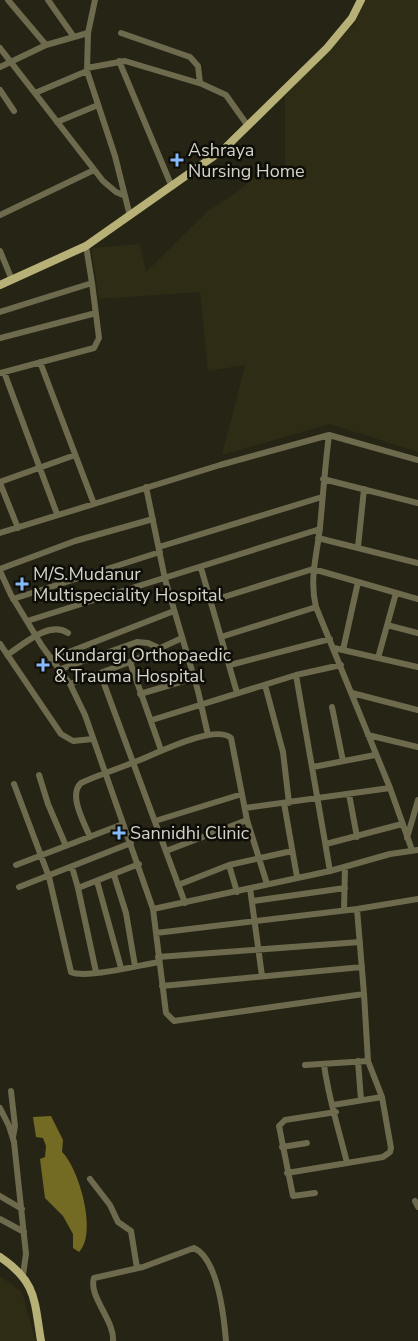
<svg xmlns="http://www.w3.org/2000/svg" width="418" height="1341" viewBox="0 0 418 1341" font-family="'Nunito Sans',sans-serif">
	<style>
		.built { fill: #2e2c15 }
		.water { fill: #736b24 }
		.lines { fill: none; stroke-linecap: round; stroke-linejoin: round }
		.minor { stroke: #6d6a4e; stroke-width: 6 }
		.major { stroke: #b7b177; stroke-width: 8 }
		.poi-dot { fill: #86bbfb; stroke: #0e0d07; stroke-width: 2 }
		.labels { text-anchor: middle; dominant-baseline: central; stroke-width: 5; stroke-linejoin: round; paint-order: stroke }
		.poi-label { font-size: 18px; fill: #d4d4c9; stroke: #0e0d07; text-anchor: start }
	</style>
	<rect width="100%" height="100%" fill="#262414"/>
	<path class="built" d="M365,0H418V452L330,424L222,455L245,365L208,371L200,292L99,299L91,248L140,244L146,272L209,210L233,195L263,171H285V96L355,23Z
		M0,1276L22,1292L36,1341H0Z"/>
	<path class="water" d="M51,1116L63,1140L62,1152C79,1168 98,1234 79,1252L73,1248V1234L63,1216L45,1198L40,1159L45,1157L46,1146L43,1138L36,1137L33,1117Z"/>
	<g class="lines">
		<path class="minor" d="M8,0L46,45
			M48,0L74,37
			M95,0L88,33L87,71L115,156L130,216
			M121,33L190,57L198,66L200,83
			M0,48L103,181L116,192L123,195
			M119,61L172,187
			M0,67L46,45L88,33
			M87,68L125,61L202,84L226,95L248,126
			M0,90L14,111
			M35,93L87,71
			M57,122L98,105
			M0,215L94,170
			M0,251L12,280
			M0,312L92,283L86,246
			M0,338L96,313
			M40,362L94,504
			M4,372L57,514
			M0,373L94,348L99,338L92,283
			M329,435C325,466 323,496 320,527C317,555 309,579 316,607L390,788L412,850
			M323,479L418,503
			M0,482L75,455
			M0,483L18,528
			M146,487L165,579L198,691L208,735
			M0,533L220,465L329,435L418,460
			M318,538L418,563
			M159,547L322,497
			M358,547L364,489
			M201,568L237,693
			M0,569L75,541L153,519
			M0,571L11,595L42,646L70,684L85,715L153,909L166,1013L174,1021L364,994L357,909
			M13,599L160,552
			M211,601L313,569L418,599
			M27,621L320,529
			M387,625L418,633
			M221,637L316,607
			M0,644L61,734L73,741L93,739
			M334,648L418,667
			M343,650L358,582
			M7,655C23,645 49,620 68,633
			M378,658L396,593
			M51,659L174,611
			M130,662L182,638
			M230,665L330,639
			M58,670L137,642L148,643L159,648
			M100,673L185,903
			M296,675L330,871
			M70,684L130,662L161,750
			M265,685L283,752L289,803
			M352,693L418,710
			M140,694L194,678
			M332,707L343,761
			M152,720L296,675L341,665
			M368,735L418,747
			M313,767L375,755
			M39,775L48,804L66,846
			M14,784L49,877L71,972C86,979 140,965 159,962
			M349,794L357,837
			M284,803L297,877
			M245,808L390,788
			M155,821L242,794
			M90,837C84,822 68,795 81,783C98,775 115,770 132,763C152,756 214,723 231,738L247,820L267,884
			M407,838L418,800
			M326,844L402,824
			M166,851L247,820
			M16,865L123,824
			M229,865L237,892
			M72,867L78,888
			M114,875L126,913L135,966
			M97,881L121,968
			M178,885L229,865L292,851
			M19,887L131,843
			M250,888L262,976
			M253,901L345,888
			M153,909L330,871L390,854L418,850
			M344,910L345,867
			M156,933L357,909L418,899
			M158,957L360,942
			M96,972L78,888L139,864
			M162,986L362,967
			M358,1061L361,1100
			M324,1064C328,1097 339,1130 347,1163
			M305,1065L368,1061
			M11,1091L15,1126L13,1137
			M333,1105L382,1097
			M0,1108L9,1126L14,1142L26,1254L23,1275
			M282,1147L307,1143
			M287,1173L383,1157L390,1152L391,1148L382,1097L368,1061L364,994
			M90,1179L110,1205L118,1222L131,1231L137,1268
			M315,1193L293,1196L279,1126L285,1120L336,1112
			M0,1196L22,1209
			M415,1201L418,1207
			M0,1219L24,1232
			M113,1341C115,1321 88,1296 94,1278L143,1267L194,1248C218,1259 224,1317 226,1341"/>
		<path class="major" d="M0,285L86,246L224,149L327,48L352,18L361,0
			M0,1257C37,1282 34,1300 41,1341"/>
	</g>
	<g class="poi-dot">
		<path d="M174.5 152.5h5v5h5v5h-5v5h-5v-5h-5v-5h5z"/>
		<path d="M19.5 576.5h5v5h5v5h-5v5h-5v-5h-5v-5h5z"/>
		<path d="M40.5 657.5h5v5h5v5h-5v5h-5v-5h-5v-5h5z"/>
		<path d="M116.5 825.5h5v5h5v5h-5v5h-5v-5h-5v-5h5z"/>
	</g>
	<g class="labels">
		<g class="poi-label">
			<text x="188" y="150">Ashraya<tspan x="188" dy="21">Nursing Home</tspan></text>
			<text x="33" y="574">M/S.Mudanur<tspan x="33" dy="21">Multispeciality Hospital</tspan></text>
			<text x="54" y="655">Kundargi Orthopaedic<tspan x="54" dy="21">&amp; Trauma Hospital</tspan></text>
			<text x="130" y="833">Sannidhi Clinic</text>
		</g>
	</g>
</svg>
